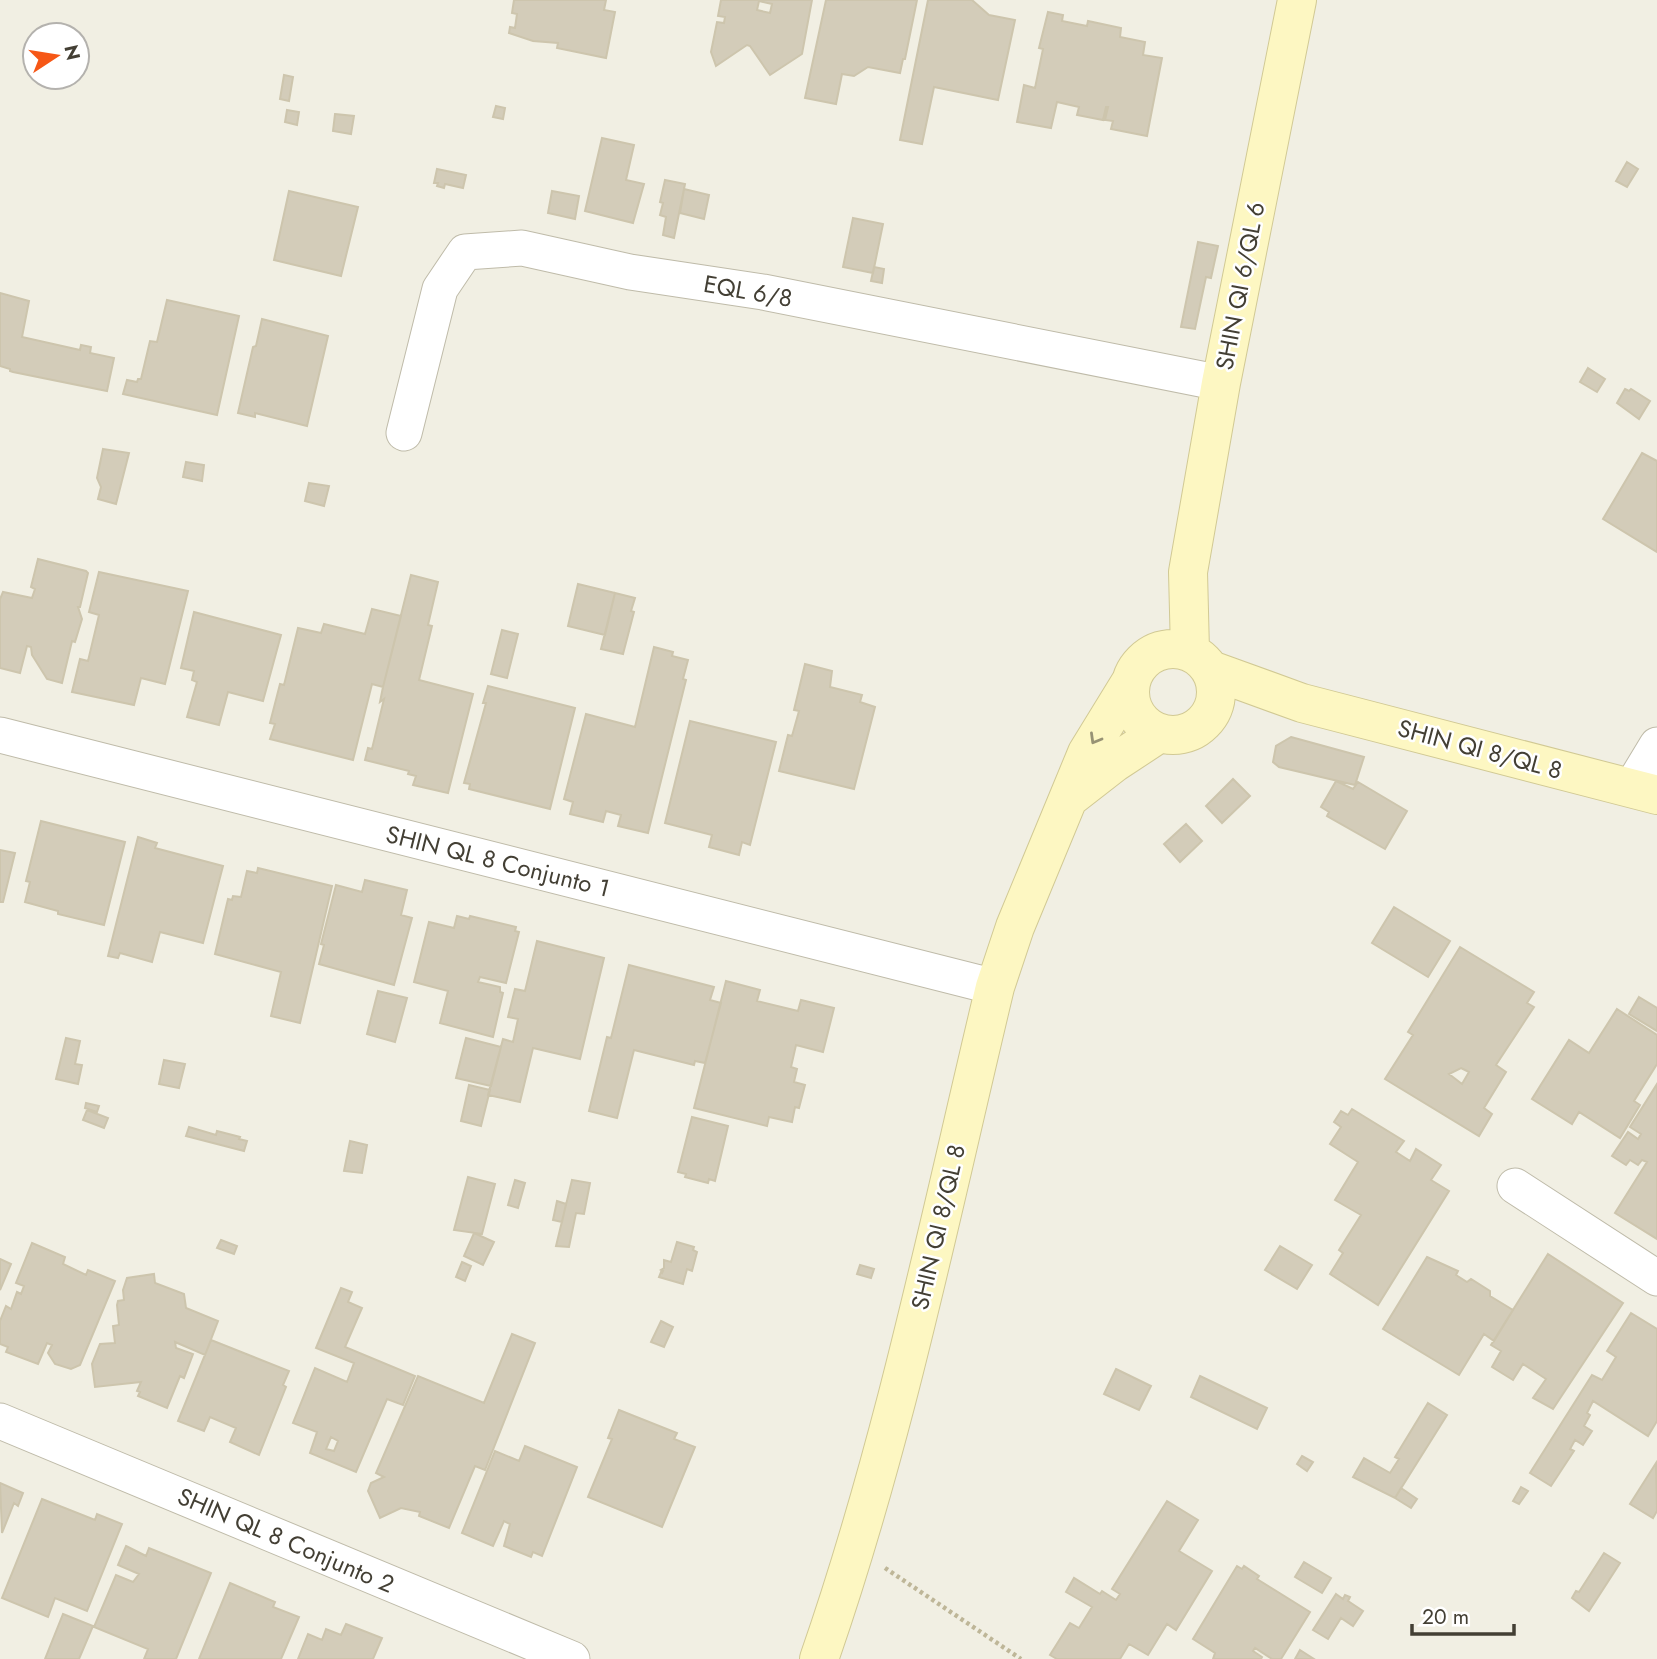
<svg xmlns="http://www.w3.org/2000/svg" width="1657" height="1659" viewBox="0 0 1657 1659" font-family="Jost,sans-serif">
	<style>
		.building { fill: #d3ccb9; stroke: #cdc5ad; stroke-width: 2; fill-rule: evenodd }
		.lines { fill: none; stroke-linecap: round; stroke-linejoin: round }
		.street-casing { stroke: #bfbba9; stroke-width: 37 }
		.secondary-casing { stroke: #d1c994; stroke-width: 40 }
		.path { stroke: #beb698; stroke-width: 4.5; stroke-dasharray: 3.5 3.5; stroke-linecap: butt }
		.street { stroke: #fff; stroke-width: 35 }
		.secondary { stroke: #fdf7c2; stroke-width: 38 }
		.oneway { stroke: #979274 }
		.labels { text-anchor: middle; dominant-baseline: central; stroke-width: 5; stroke-linejoin: round; paint-order: stroke }
		.street-label { font-size: 24px; fill: #433f34; stroke: #fff }
	</style>
	<rect width="100%" height="100%" fill="#f1efe3"/>
	<path class="building" d="M514,0H606L604,10L615,12L606,58L557,48L558,43L533,41L509,33L510,27L515,28L517,14L512,13Z
		M721,0H812L802,54L770,75L750,46L747,45L716,66L711,52L717,22L724,23L725,17L718,16ZM759,1L772,4L770,13L757,10Z
		M826,0H917L905,59H903L900,73L868,67L854,76L842,74L836,104L805,98Z
		M928,0H972L989,15L1015,20L998,100L934,87L922,144L900,140Z
		M1048,12L1063,15L1062,21L1087,26L1088,21L1121,28L1120,37L1145,42L1143,55L1162,58L1147,136L1111,129L1113,121L1105,120L1108,107H1106L1103,120L1077,115L1079,107L1057,102L1051,128L1017,122L1024,85L1035,88L1043,49L1039,48Z
		M284,75L293,77L289,101L280,99Z
		M496,106L505,108L503,119L493,117Z
		M287,110L299,112L297,125L285,122Z
		M335,114L354,116L351,134L333,131Z
		M602,138L634,145L626,180L644,184L633,223L585,211Z
		M1627,162L1638,169L1627,187L1616,181Z
		M437,169L466,175L463,188L445,184L444,188L437,186L438,183H434Z
		M665,180L685,184L674,238L663,235L666,217L660,215L663,203L660,202Z
		M684,189L709,195L704,219L680,213Z
		M289,191L358,207L341,276L274,260Z
		M552,191L579,196L575,219L548,213Z
		M853,218L883,224L873,273L843,267Z
		M1198,242L1218,246L1211,278L1206,277L1195,329L1181,327Z
		M874,267L884,269L882,283L871,281Z
		M0,293L29,301L22,337L80,350L81,345L91,347L90,353L114,358L107,391L13,372L10,371V369L0,366Z
		M167,300L239,316L217,415L123,394L127,380L137,382L138,379H141L150,341L157,342Z
		M262,319L328,336L307,426L255,413V417L238,413L253,347L256,346Z
		M1588,368L1605,379L1597,392L1580,382Z
		M1625,389L1629,391L1631,389L1650,401L1639,419L1617,403Z
		M103,449L129,453L116,504L98,499L101,487L97,478Z
		M1642,453L1657,461V552L1603,519Z
		M186,462L204,465L202,481L183,477Z
		M309,483L329,486L324,506L305,501Z
		M38,559L86,571L88,573L80,607H78L82,619L75,642L72,641L62,683L47,679L32,655L31,647L27,646L20,673L0,668V599L3,592L32,598L35,589L31,587Z
		M99,572L188,591L165,684L141,678L134,705L72,692L80,659L88,661L99,615L89,612Z
		M411,575L438,582L428,625L432,626L419,680L473,694L448,793L413,785L416,776L408,774L409,771L365,760L368,748L372,749L384,699L380,702L383,687Z
		M578,584L615,593L605,635L568,626Z
		M615,593L635,598L631,611L634,612L623,654L601,649Z
		M372,609L401,616L383,687L372,684L353,760L270,739L275,724L270,723L280,684L284,685L298,628L321,633L324,624L365,634Z
		M194,612L281,635L263,701L228,692L219,725L187,717L197,682L192,680L194,671L181,668Z
		M502,630L518,634L507,678L491,674Z
		M654,647L673,652L672,656L688,660L683,679L686,680L648,833L618,826L621,815L606,811L603,822L570,814L573,802L564,799L586,714L635,727Z
		M805,664L832,671L830,687L862,695L860,702L875,707L854,789L779,771L788,735L792,736L799,711L794,710Z
		M488,686L575,708L550,809L469,789L470,784L464,783L486,703H483Z
		M690,721L776,742L750,845L742,842L739,855L709,847L712,835L665,823Z
		M1291,737L1364,757L1355,785L1279,767L1273,762L1276,746Z
		M1233,779L1250,796L1222,823L1206,806Z
		M1336,781L1353,789L1358,782L1407,811L1385,849L1327,816L1329,812L1321,807Z
		M41,821L125,842L104,925L58,914V911L25,902L30,882L26,881Z
		M1186,824L1202,841L1180,862L1164,844Z
		M138,837L157,843L155,848L223,866L203,943L160,932L152,962L120,953L118,958L108,956Z
		M0,850L15,853L3,902H0Z
		M258,868L332,886L300,1023L271,1016L281,972L215,954L228,899L232,900L233,896L241,897L247,871L257,873Z
		M365,880L407,890L401,915L412,918L394,985L319,964L324,945L321,944L336,885L362,892Z
		M1394,907L1450,941L1428,977L1372,943Z
		M457,916L469,919L470,916L516,927L515,931L519,932L506,983L480,977L478,982L500,987V992L503,993L493,1037L440,1023L448,991L414,982L429,922L454,928Z
		M537,941L604,958L580,1059L533,1048L520,1102L488,1095L503,1039L513,1042L518,1019L508,1017L515,989L525,991Z
		M1460,947L1534,992L1527,1003L1534,1007L1496,1065L1506,1072L1484,1108L1492,1114L1479,1136L1385,1079L1413,1035L1408,1032ZM1461,1068L1469,1072L1462,1084L1449,1074Z
		M629,965L714,987L710,1000L721,1003L705,1063L695,1061L694,1065L634,1050L617,1118L589,1111L607,1037L611,1038Z
		M726,981L760,990L757,1001L798,1011L801,1000L834,1008L823,1052L796,1045L791,1067L797,1069L794,1082L805,1085L799,1108L795,1107L792,1122L769,1117L767,1126L694,1108Z
		M378,991L407,998L395,1042L367,1034Z
		M1639,997L1657,1008V1031L1629,1014Z
		M1617,1009L1657,1035V1064L1634,1101L1640,1105L1620,1138L1579,1112L1572,1124L1532,1099L1569,1040L1589,1053Z
		M66,1038L80,1041L75,1064L82,1065L78,1084L56,1079Z
		M466,1038L501,1047L491,1086L456,1078Z
		M164,1060L185,1064L179,1088L159,1084Z
		M1657,1084V1239L1615,1213L1647,1162L1642,1160L1638,1165L1630,1160L1626,1165L1612,1156L1628,1132L1638,1139L1641,1134L1630,1127Z
		M469,1085L490,1090L481,1126L461,1121Z
		M86,1103L99,1106L97,1112L85,1108Z
		M1352,1109L1404,1141L1396,1152L1410,1161L1416,1149L1441,1165L1431,1180L1449,1191L1378,1305L1330,1274L1343,1253L1339,1250L1361,1215L1335,1200L1358,1162L1330,1144L1341,1127L1334,1122L1341,1111L1348,1115Z
		M87,1110L108,1118L104,1128L83,1120Z
		M692,1117L728,1126L715,1181L709,1179L708,1183L685,1177L686,1174L678,1172Z
		M189,1127L216,1135L217,1131L240,1137L239,1139L247,1141L244,1151L186,1136Z
		M350,1141L367,1145L362,1173L344,1171Z
		M468,1177L495,1184L482,1234L454,1230Z
		M515,1180L525,1183L518,1208L508,1205Z
		M572,1180L590,1183L584,1214L576,1213L569,1247L556,1246Z
		M557,1201L566,1204L562,1222L553,1220Z
		M474,1233L494,1242L483,1265L464,1256Z
		M221,1240L237,1246L234,1254L217,1248Z
		M677,1242L694,1247L693,1250L697,1252L692,1271L687,1269L683,1284L659,1277L661,1272L662,1273L663,1271L661,1270L664,1268V1260L671,1262Z
		M32,1243L65,1257L63,1264L86,1275L88,1270L115,1281L80,1365L71,1369L55,1364L48,1353L52,1345L47,1343L38,1364L6,1352L8,1347L0,1344V1321L6,1306L11,1309L17,1292L21,1294L24,1286L16,1283Z
		M1280,1246L1312,1265L1297,1289L1265,1270Z
		M1548,1254L1623,1303L1553,1409L1533,1398L1546,1379L1523,1364L1513,1380L1492,1367L1501,1351L1491,1345Z
		M1427,1257L1458,1271L1456,1275L1467,1282L1471,1279L1490,1291V1296L1513,1310L1494,1341L1484,1334L1459,1375L1383,1329Z
		M0,1259L11,1264L0,1290Z
		M462,1262L471,1266L465,1281L456,1277Z
		M860,1265L874,1269L871,1278L857,1274Z
		M154,1274L155,1283L184,1294L186,1308L218,1321L205,1355L175,1342L176,1348L193,1354L184,1378L180,1376L167,1408L138,1396L140,1392L137,1391L141,1382L95,1387L92,1364L100,1344L115,1343L113,1326L119,1325L117,1305L118,1301L124,1300L123,1290L127,1278Z
		M341,1288L352,1292L348,1302L362,1308L345,1347L415,1376L403,1405L387,1399L356,1472L310,1453L317,1432L293,1423L315,1368L347,1382L354,1363L316,1348ZM331,1437L338,1441L334,1451L326,1449Z
		M1631,1313L1657,1329V1421L1648,1436L1593,1401L1587,1413L1590,1415L1584,1426L1592,1431L1583,1445L1575,1440L1570,1449L1574,1451L1551,1486L1530,1473L1592,1375L1602,1380L1616,1357L1607,1351Z
		M661,1321L673,1327L664,1347L651,1342Z
		M512,1334L535,1343L485,1470L475,1466L449,1528L419,1516L420,1512L401,1508L380,1518L368,1491L371,1483L384,1477L376,1473L418,1376L484,1403Z
		M211,1340L289,1371L283,1385L286,1387L259,1455L230,1442L236,1428L210,1417L204,1431L178,1421Z
		M1116,1369L1151,1386L1139,1410L1104,1394Z
		M1200,1376L1267,1408L1257,1429L1191,1397Z
		M1428,1403L1447,1415L1395,1498L1353,1477L1364,1458L1390,1473L1399,1459L1395,1457Z
		M619,1410L677,1433L674,1439L695,1447L662,1527L588,1497L612,1439L608,1438Z
		M525,1446L577,1467L542,1556L533,1552L531,1557L504,1546L510,1524L504,1521L493,1546L462,1533L495,1451L519,1461Z
		M1302,1456L1313,1462L1307,1471L1297,1464Z
		M1656,1463L1657,1511L1653,1518L1630,1504Z
		M0,1483L23,1493L18,1506L14,1503L2,1533Z
		M1521,1487L1528,1491L1519,1504L1513,1501Z
		M1401,1488L1417,1499L1411,1508L1395,1498Z
		M42,1499L95,1520L97,1514L122,1524L87,1611L55,1598L48,1617L2,1598Z
		M1167,1501L1198,1520L1179,1551L1212,1571L1176,1630L1167,1624L1148,1655L1129,1644L1120,1659H1057L1050,1655L1070,1623L1079,1628L1092,1607L1066,1592L1074,1578L1100,1594L1102,1591L1116,1600L1120,1594L1112,1589Z
		M126,1546L146,1556L149,1548L211,1573L176,1659H144L148,1649L94,1627L116,1575L133,1582L139,1574L118,1565Z
		M1604,1553L1620,1563L1589,1611L1572,1598L1576,1591L1579,1592Z
		M1304,1562L1331,1578L1322,1593L1295,1577Z
		M1237,1566L1242,1569L1244,1566L1259,1576L1257,1579L1310,1612L1281,1659H1272L1255,1648L1253,1651L1262,1657L1261,1659H1213L1215,1653L1193,1639Z
		M230,1583L275,1602L273,1607L299,1617L281,1659H199Z
		M1336,1594L1343,1599L1345,1595L1350,1597L1348,1601L1363,1611L1353,1626L1341,1618L1328,1639L1313,1630Z
		M63,1614L93,1626L79,1659H45Z
		M346,1624L382,1638L373,1659H298L308,1634L322,1640L326,1629L341,1635Z
		M1300,1650L1314,1659H1295Z"/>
	<g class="lines">
		<defs>
			<path id="street" d="M404,433L440,289L465,252L522,248L630,272L763,292L1221,383
				M0,735L995,987
				M1631,788L1657,745
				M1515,1186L1657,1278
				M0,1421L572,1659"/>
			<path id="secondary" d="M1130 692a43 43 0 1 1 86 0a43 43 0 1 1-86 0Z
				M1190,651L1188,572L1221,383L1297,0
				M1211,670L1302,703L1657,795
				M1069,798L1114,763L1158,734
				M819,1659C895,1441 941,1212 995,987L1015,927L1087,753L1130,683"/>
		</defs>
		<use href="#street" class="street-casing"/>
		<use href="#secondary" class="secondary-casing"/>
		<path class="path" d="M885,1568L1021,1659"/>
		<use href="#street" class="street"/>
		<use href="#secondary" class="secondary"/>
	</g>
	<defs><path id="oneway-chevron" d="M-2-3.5L2.5 0L-2 3.5" fill="none" stroke-width="1.6" stroke-linecap="round" stroke-linejoin="round" transform="scale(1.75)"/></defs>
	<use class="oneway" href="#oneway-chevron" transform="translate(1095 739) rotate(120)"/>
	<g class="labels">
		<g class="street-label">
			<text transform="translate(1240 286) rotate(-79)">SHIN QI 6/QL 6</text>
			<text transform="translate(748 291) rotate(10)">EQL 6/8</text>
			<text transform="translate(1480 749) rotate(15)">SHIN QI 8/QL 8</text>
			<text transform="translate(498 861) rotate(14)">SHIN QL 8 Conjunto 1</text>
			<text transform="translate(938 1227) rotate(-77)">SHIN QI 8/QL 8</text>
			<text transform="translate(286 1540) rotate(23)">SHIN QL 8 Conjunto 2</text>
		</g>
	</g>
	<g transform="translate(56 56) rotate(78)"><circle r="33" fill="#ffffff" stroke="#b4b2ae" stroke-width="2"/>
	<path d="M0-5L12 26L0 18L-12 26Z" fill="#f65716"/>
	<text y="-10" font-size="19" font-weight="bold" text-anchor="middle" fill="#433f34">N</text>
	</g>
	<path d="M1412 1624v10h102v-10" fill="none" stroke="#433f34" stroke-width="3.5"/>
	<text x="1422" y="1624" font-size="21" fill="#433f34" stroke="#ffffff" stroke-width="5" paint-order="stroke">20 m</text>
</svg>
